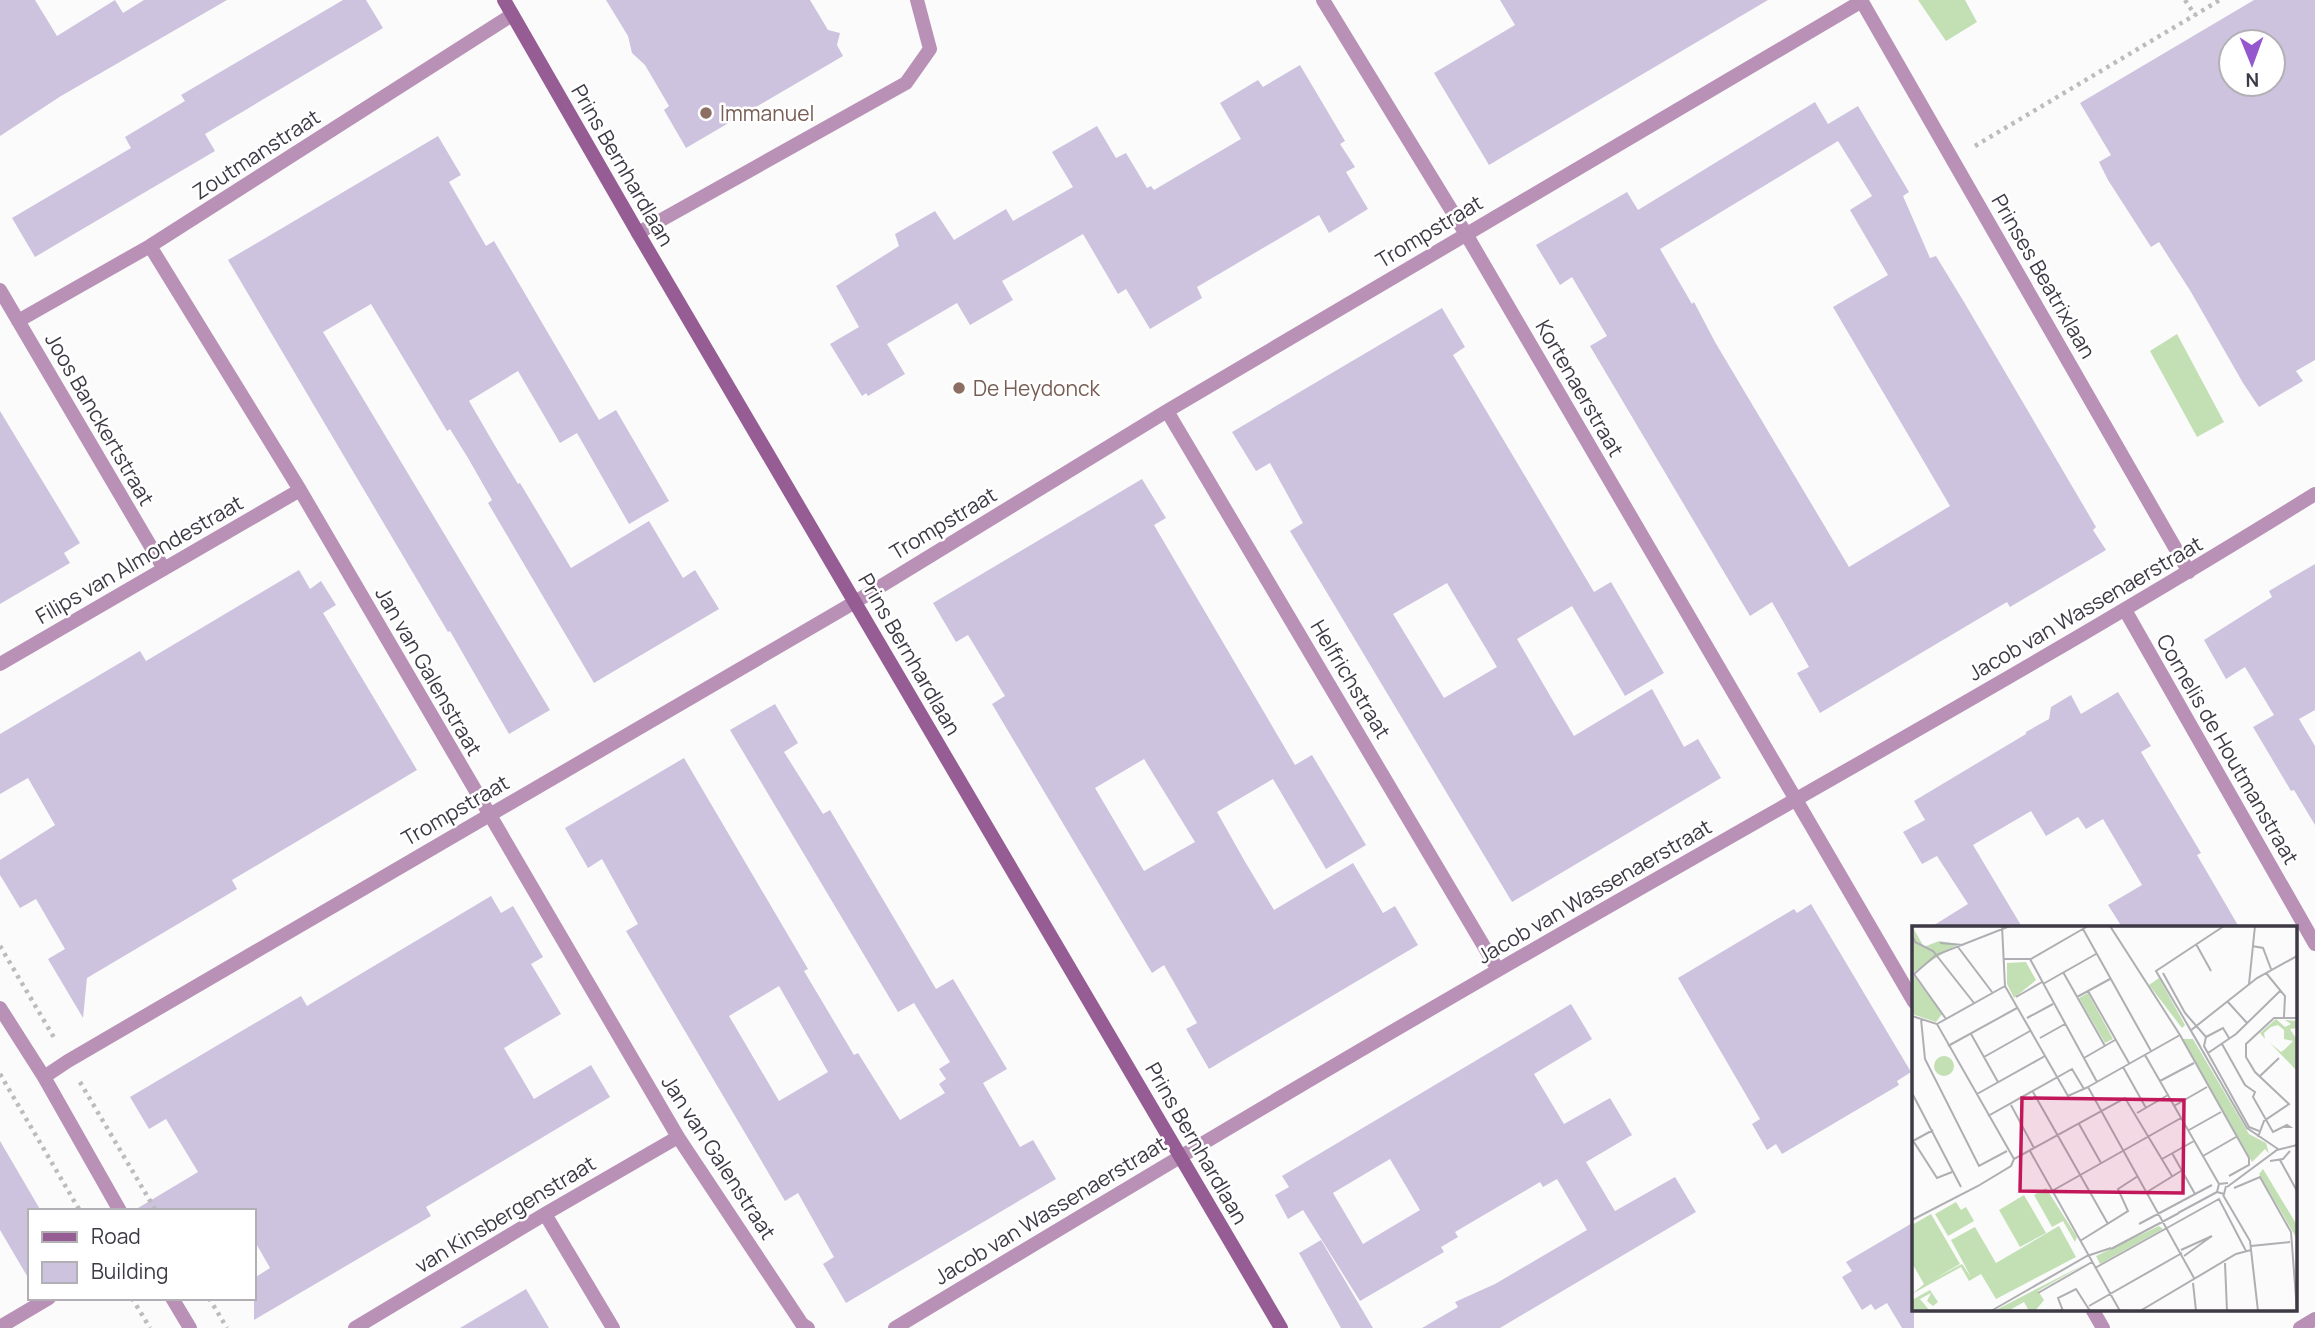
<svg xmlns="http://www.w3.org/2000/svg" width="2315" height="1328" viewBox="0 0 2315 1328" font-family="Manrope,sans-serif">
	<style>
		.green { fill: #c2e0b4 }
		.building { fill: #cdc3df; fill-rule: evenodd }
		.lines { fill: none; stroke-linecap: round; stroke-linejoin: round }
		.path { stroke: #bcbbbe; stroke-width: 4.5; stroke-dasharray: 3.5 5; stroke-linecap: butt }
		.street { stroke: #b991b7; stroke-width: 14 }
		.secondary { stroke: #965d94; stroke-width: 14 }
		.education-dot { fill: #8d6e63; stroke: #fff; stroke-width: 2.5 }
		.labels { text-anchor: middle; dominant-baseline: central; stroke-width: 5; stroke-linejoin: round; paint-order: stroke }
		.education-label { font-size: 21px; fill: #785e54; stroke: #fff; text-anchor: start }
		.street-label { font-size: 21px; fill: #3e3a45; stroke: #fff }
		.inset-road { fill: none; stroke: #afaeb2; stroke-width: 2 }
		.view { fill: #c2185b; fill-opacity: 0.15; stroke: #c2185b; stroke-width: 3.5 }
		.inset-edge { fill: none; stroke: #3e3a45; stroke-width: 3.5 }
	</style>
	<rect width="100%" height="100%" fill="#fbfbfb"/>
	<path class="green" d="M1918,0H1965L1977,22L1946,41Z
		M2177,334L2224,422L2197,437L2150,351Z"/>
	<path class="building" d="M0,0H35L57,36L115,0L123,13L144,0H227L61,96L0,136Z
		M343,0H366L383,28L205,134L215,151L35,257L12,218L131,148L125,137L185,101L181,95Z
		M606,0H810L828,30L840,33L837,45L843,56L686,148L664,110L669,106L645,65L632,53L628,36Z
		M1500,0H1768L1489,165L1434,73L1515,25Z
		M2254,0H2315V360L2296,371L2303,381L2259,407L2243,383L2191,292L2159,242L2151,247L2108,180L2099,162L2111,155L2080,103ZM2231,42H2273V84H2231Z
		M1300,65L1345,141L1340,144L1355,167L1346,172L1368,209L1329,233L1319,215L1197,287L1202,298L1150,329L1126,289L1118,294L1083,234L1002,281L1013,300L970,325L957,303L887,344L905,374L868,396L866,393L862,396L830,344L859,327L836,286L899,246L895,234L935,211L954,240L1006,209L1013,221L1073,187L1052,152L1097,126L1116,158L1126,153L1147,188L1151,186L1154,190L1241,139L1220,103L1258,80L1263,87Z
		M1815,102L1828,124L1858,106L1909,192L1903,196L1930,258L1936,256L1964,302L2096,527L2093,530L2106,550L2010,607L2007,602L1820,713L1797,673L1809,667L1772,602L1750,616L1590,346L1607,336L1572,277L1560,285L1536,245L1627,192L1638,210ZM1838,141L1872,196L1850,210L1888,275L1833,307L1950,506L1849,567L1715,342L1694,302L1692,304L1660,249Z
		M438,136L461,175L449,182L486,246L494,241L599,420L616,410L669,501L629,524L577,433L560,443L518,371L469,401L494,444L518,484L520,483L571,568L649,521L683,578L695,570L719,609L594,683L488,503L492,500L468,458L450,429L447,431L371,304L323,332L550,710L509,734L450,631L448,632L228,260Z
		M1442,308L1465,347L1453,355L1594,592L1611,582L1664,673L1625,696L1572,606L1517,639L1552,699L1574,736L1652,689L1684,747L1698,739L1721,778L1512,902L1290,531L1303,523L1270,463L1256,471L1232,432ZM1447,583L1497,667L1444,698L1393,614Z
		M0,411L80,543L64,553L70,563L0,604Z
		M1142,479L1166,518L1154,525L1295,765L1312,755L1366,845L1326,869L1273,779L1217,812L1244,860L1274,910L1353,863L1383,913L1395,906L1418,945L1209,1069L1186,1029L1197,1023L1164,965L1152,973L992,704L1005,696L968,635L956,642L933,603ZM1144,759L1195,842L1144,871L1095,788Z
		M2315,564V710L2299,719L2315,746V825L2294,790L2291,791L2253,727L2274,715L2245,667L2226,679L2204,640L2272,597L2269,591Z
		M299,570L310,589L321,581L336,605L323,613L417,770L232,880L237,889L87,978L83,1018L48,959L65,949L36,899L20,908L0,875V860L55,825L28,778L0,794V734L140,651L146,661Z
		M2118,692L2151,746L2141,752L2201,853L2197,855L2239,927H2122L2108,905L2142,885L2103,819L2086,829L2078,817L2046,836L2031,811L1973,845L2022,927H1931L1968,904L1937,856L1922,864L1903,832L1925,820L1914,801L2026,734V732L2049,719L2051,707L2071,695L2081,714Z
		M775,704L798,743L784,752L823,814L830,810L936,989L953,979L1007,1069L983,1083L1020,1147L1033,1140L1056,1179L846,1303L823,1264L834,1257L798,1193L785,1201L626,931L638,924L602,859L588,868L565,828L684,758L808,969L804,971L854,1055L858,1053L900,1120L945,1093L939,1084L946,1079L939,1069L950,1062L914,1003L898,1012L730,730ZM779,986L828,1072L779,1101L729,1016Z
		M491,896L501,913L513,906L543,957L531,964L561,1014L504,1048L534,1099L591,1065L610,1097L426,1207L431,1216L254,1320V1278L270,1268L254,1240V1211H236L234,1208L230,1211H133L198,1172L166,1119L149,1129L130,1097L301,996L307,1006Z
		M1811,904L1911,1072L1897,1081L1899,1085L1782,1154L1776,1144L1767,1150L1752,1124L1760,1119L1678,978L1794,909L1797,913Z
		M1571,1004L1592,1039L1534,1074L1564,1124L1610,1098L1632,1135L1586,1162L1615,1211L1675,1177L1696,1212L1500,1328H1422L1458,1307L1455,1302L1495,1284L1587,1230L1557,1179L1543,1187L1540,1182L1455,1232L1458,1237L1441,1247L1444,1252L1360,1301L1303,1210L1288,1219L1275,1195L1289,1187L1282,1176ZM1390,1159L1420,1210L1363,1244L1333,1193Z
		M0,1141L41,1211H30V1281L0,1230Z
		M1914,1222V1328H1902L1887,1303L1875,1310L1871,1304L1862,1310L1842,1277L1852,1271L1846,1262Z
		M1321,1240L1373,1328H1341L1299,1253Z
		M526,1289L549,1328H460Z"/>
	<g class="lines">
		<path class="path" d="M2185,0L2195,15
			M1975,146L2220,0
			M0,946L56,1041
			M0,1074L80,1211
			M80,1082L156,1211
			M132,1298L150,1328
			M209,1298L227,1328"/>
		<path class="street" d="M1323,0L1466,234L1914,1002
			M1861,0L2189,572
			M638,233L906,83L930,49L917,0
			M150,246L300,490L678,1137L802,1324L808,1328
			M0,290L164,569
			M18,321L150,246L512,15
			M1167,411L1498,970
			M2125,610L2315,944
			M0,664L300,490
			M0,1008L44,1077L120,1211
			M44,1077L68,1061L855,602L1167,411L1862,1
			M545,1214L613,1328
			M172,1298L190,1328
			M2092,1309L2103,1328
			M0,1327L49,1298
			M355,1328L545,1214L678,1137
			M895,1328C1096,1207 1297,1086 1500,969C1772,811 2048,660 2315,494
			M2300,1328L2315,1319"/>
		<path class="secondary" d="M504,0L638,233L1281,1328"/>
	</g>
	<g class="education-dot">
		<circle cx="706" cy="113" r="7"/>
		<circle cx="959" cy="388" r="7"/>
	</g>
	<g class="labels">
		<g class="education-label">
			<text x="720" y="113">Immanuel</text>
			<text x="973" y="388">De Heydonck</text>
		</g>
		<g class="street-label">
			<text transform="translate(256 154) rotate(-33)">Zoutmanstraat</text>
			<text transform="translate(623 165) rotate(60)">Prins Bernhardlaan</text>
			<text transform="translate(1429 231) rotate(-31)">Trompstraat</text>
			<text transform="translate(2044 276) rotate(60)">Prinses Beatrixlaan</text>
			<text transform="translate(1580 388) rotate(60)">Kortenaerstraat</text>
			<text transform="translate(100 419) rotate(60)">Joos Banckertstraat</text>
			<text transform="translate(943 523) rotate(-31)">Trompstraat</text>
			<text transform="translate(139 559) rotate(-30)">Filips van Almondestraat</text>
			<text transform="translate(2085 608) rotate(-30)">Jacob van Wassenaerstraat</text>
			<text transform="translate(910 654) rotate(60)">Prins Bernhardlaan</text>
			<text transform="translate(429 671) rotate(60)">Jan van Galenstraat</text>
			<text transform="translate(1351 679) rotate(59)">Helfrichstraat</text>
			<text transform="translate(2228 749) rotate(60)">Cornelis de Houtmanstraat</text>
			<text transform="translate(455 810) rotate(-30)">Trompstraat</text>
			<text transform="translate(1594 891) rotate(-30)">Jacob van Wassenaerstraat</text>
			<text transform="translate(1197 1143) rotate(60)">Prins Bernhardlaan</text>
			<text transform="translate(719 1157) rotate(57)">Jan van Galenstraat</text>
			<text transform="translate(1050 1210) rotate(-31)">Jacob van Wassenaerstraat</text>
			<text transform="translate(505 1214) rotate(-31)">van Kinsbergenstraat</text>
		</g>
	</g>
	<g transform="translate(1912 926)">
		<rect width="385" height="385" fill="#fbfbfb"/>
		<path d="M0,0L12,21L27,15L46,18L0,47L30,88L24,96L0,88ZM114,36L124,54L102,72L95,58V37ZM247,52L273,99L270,102L237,59ZM176,67L201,113L193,117L167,72ZM364,93L373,101L379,98L373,94L385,95V102L378,103L385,114V145L358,117L369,126L373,123L381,115L372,113V104L366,99L359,101L352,107L353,113L348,107ZM271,113H281L337,208L354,217L357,228L353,223L340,236ZM22 140a10 10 0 1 1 20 0a10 10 0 1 1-20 0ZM351,243L385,299V313L347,248ZM134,262L165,311L163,316L151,295L140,301L122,269ZM112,269L134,307L108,321L87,284ZM44,276L49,284L54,281L62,295L36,310L23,288ZM19,288L48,338L20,354L50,338L59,351L39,314L63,301L84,337L147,300L164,331L84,373L69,348L57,355L49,341L0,368L12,358L0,337V299ZM247,300L251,303L188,338L184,330ZM173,338L126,365L132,374L123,385H117L112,376L96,385H82ZM18,364L26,376L21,380L15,375L19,367L8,373L18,385H1L0,374Z" fill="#c2e0b4"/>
		<path class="inset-road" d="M90,0L93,60L156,170L176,161L282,352M198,0L268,109M171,3L239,125M0,9L3,16L21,25L62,77M28,17L51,19M284,18L299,45M340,20L351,22L359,43M46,21L80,66M92,33H119L176,0M118,33L185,156M151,46L193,120M251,47L273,87L294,111M354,47L373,70L372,91M131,58L184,28M337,58L343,0M176,65L217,137M104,71L130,56M165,71L198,53M315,75L335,97M0,90L25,98L102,233M271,91L335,202L366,223M115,92L141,78M9,93L13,133L67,240L95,225M34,93L2,48L24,29L98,0M25,98L93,60M278,105L345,52L385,30M59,108L86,156M268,109L337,232V239L317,250M294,111L292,120L337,201L347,205M294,111L311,102L317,112M128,112L153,98M310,118L333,159L343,166L341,171L361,206L375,199L378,201H372M36,120L105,82M288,120L244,45L312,0M296,127L324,108L369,64M233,129L307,258M72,131L118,105M172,132L203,114M211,141L234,182M347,151L367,132M248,155L282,137M176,161L268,109M121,166L196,298M0,167L49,261M65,168L133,130M99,179L122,222M262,180L295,161M225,187L256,169M76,190L160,143L172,163M167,198L189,237M277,204L309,186M346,211L352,195L377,178L343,146L334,131V118L362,92H385M0,213L25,252L40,246M1,215L21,204M118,225L208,385M260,227L283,268M291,230L324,211M250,233L282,215M368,234L385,265M358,235L371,233L378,225M314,260L312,268L305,266L307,258L316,257M315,261L365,224L385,219M322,262L348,251L379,306L385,385M140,265L269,192M235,266L269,245M311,269L338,315L346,385M266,287L305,266M0,294L66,260L99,240L102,233L213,172L260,250M227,298L300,259M168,315L216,285L206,263L226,250M339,320L378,316M199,323L267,287M269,324L300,310L272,330M313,337L315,385M183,342L307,273L334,325M281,357L284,385M126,367L180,336M177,380L270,327M79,385L175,330L199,322M151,385L146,372L164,363L178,385M228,385L324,328L339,324"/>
		<path class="view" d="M110,172L272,174L271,267L108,265Z"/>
		<rect width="385" height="385" class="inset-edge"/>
	</g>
	<rect x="28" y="1209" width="228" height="91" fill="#ffffff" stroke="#b2b0b5" stroke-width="2"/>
	<rect x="42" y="1232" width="35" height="10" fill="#965d94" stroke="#b2b0b5" stroke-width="2"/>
	<text x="91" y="1244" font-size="21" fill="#3e3a45">Road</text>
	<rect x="42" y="1262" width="35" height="21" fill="#cdc3df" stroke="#b2b0b5" stroke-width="2"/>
	<text x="91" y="1279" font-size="21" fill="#3e3a45">Building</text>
	<g transform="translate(2252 63) rotate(179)"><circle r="33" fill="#ffffff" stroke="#b2b0b5" stroke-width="2"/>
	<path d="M0-5L12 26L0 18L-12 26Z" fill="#9557cd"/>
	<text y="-10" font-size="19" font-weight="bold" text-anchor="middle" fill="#3e3a45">N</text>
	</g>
</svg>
